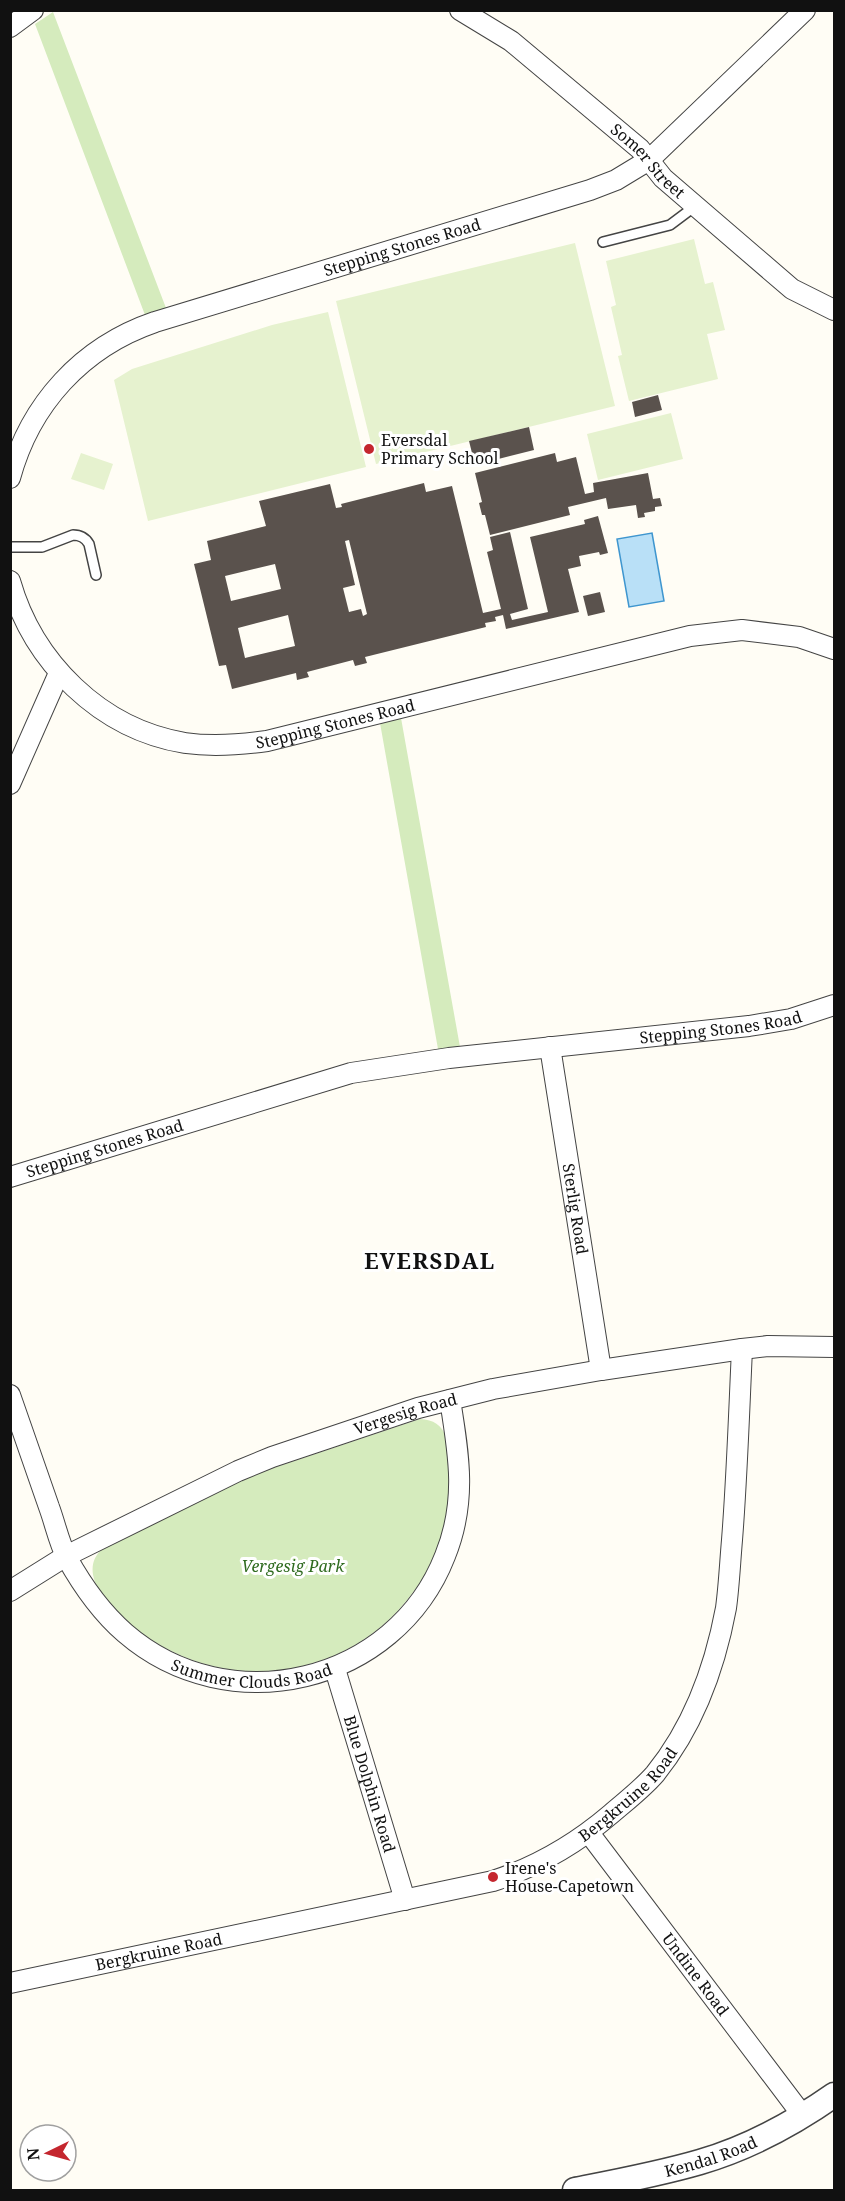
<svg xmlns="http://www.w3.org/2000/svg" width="845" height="2201" viewBox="0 0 845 2201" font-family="'Noto Serif',serif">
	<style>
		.green { fill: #d5ebbd }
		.pitch { fill: #e6f2cf }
		.water { fill: #b9e0f7; stroke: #3f96cf; stroke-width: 1.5 }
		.building { fill: #5a524d; fill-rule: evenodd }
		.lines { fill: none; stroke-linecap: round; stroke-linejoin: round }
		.service-casing { stroke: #444; stroke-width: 12 }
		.minor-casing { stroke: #444; stroke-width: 22 }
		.tertiary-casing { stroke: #444; stroke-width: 27 }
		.service { stroke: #fff; stroke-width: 9 }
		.minor { stroke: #fff; stroke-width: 20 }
		.tertiary { stroke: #fff; stroke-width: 24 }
		.poi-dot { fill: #c4262e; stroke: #fff; stroke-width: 2 }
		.labels { text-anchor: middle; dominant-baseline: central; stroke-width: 6; stroke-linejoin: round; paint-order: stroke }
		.street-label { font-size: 16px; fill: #111; stroke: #fff }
		.poi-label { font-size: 16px; fill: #111; stroke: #fff; text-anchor: start }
		.park-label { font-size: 16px; font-style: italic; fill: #2f6b1f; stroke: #fff }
		.district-label { font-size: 22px; font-weight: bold; letter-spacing: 1.5px; fill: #111; stroke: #fff }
	</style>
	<rect width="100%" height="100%" fill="#fffdf5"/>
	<path class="green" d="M53,12L166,308L145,315L35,24Z
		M401,718L460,1047L438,1049L380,723Z
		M420,1419C456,1420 449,1462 450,1488C452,1528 432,1570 407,1600C366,1652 299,1678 234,1670C211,1667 189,1660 169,1650C141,1636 65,1582 103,1548L255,1474Z"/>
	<path class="pitch" d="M694,239L705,284L713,282L725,330L707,334L718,379L629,401L618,356L622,355L611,307L616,305L606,261Z
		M575,243L615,406L376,464L336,301Z
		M328,312L366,467L148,521L114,380L132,369L272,325Z
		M671,413L683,459L598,480L587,434Z
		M81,453L113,464L104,490L71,479Z"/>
	<path class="water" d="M652,533L664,601L629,607L617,539Z"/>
	<path class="building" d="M658,395L662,410L635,417L632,402Z
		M529,427L534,450L475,465L469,441Z
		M555,453L557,462L576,457L585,494L594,492L593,483L648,473L653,499L660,498L662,506L655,507V511L644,513L645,517L638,518L636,505L608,509L606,498L568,507L570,515L490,535L485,515H482L479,503L482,502L475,473Z
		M424,483L426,492L452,486L483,613L501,609L487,552L493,550L490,537L510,532L528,609L510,614L512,620L548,612L530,537L585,524L584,520L598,516L608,553L600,555L599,552L579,556L581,566L568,569L579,612L506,629L503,615L495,617L496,621L485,623L486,627L365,657L367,663L355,666L353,660L307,672L309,677L297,680L296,673L232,689L226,665L219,666L194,564L211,560L207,541L266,526L259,501L330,484L336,508L342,507L341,504ZM349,540L367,614L363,616L361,609L349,612L343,588L355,585L345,541ZM275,564L281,589L231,601L225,576ZM288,615L295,646L245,658L238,628Z
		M600,592L605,612L588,616L583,596Z"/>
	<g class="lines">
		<defs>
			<path id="service" d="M603,242L670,225L694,207
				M10,547H42L73,535C80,535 85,537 89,544L96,575"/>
			<g id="minor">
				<path id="s1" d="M460,10L511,41L640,149L663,178L792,289L834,310"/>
				<path d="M10,27L33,10"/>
				<path id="s2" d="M10,478C30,404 82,347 155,322L590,190L616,180L649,160L805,10"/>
				<path id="s3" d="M10,581C33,662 100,729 185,743C213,747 239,745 267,741L690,636L742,630L799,637L834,649"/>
				<path d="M10,784L59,673"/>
				<path id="s4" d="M550,1047L601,1370"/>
				<path id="s5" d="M10,1177L351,1073L449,1058L749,1026L791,1019L834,1005"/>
				<path id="s6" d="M10,1395C23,1432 36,1470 49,1507C55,1523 59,1543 67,1558C82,1585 102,1613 125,1633C229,1723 395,1684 445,1556C467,1502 459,1455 450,1400"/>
				<path id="s7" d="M10,1591L66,1556L238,1471L272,1457L418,1408L493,1389L601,1370L742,1349L768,1346L834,1347"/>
				<path id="s8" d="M335,1669L405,1900"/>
				<path id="s9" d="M589,1833L803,2116"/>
				<path id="s10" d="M10,1983L493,1881C536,1867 577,1843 611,1814C626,1801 642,1789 655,1774C693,1727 715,1667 726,1608C729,1586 730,1563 732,1540C737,1477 739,1413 742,1349"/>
			</g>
			<g id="tertiary">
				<path id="s11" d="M575,2190C616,2182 659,2174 700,2162C748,2148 794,2123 834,2095"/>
			</g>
		</defs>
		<use href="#service" class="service-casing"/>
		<use href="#minor" class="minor-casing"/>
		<use href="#tertiary" class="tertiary-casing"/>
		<use href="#service" class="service"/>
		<use href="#minor" class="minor"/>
		<use href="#tertiary" class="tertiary"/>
	</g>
	<g class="poi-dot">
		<circle cx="369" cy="449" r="6"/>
		<circle cx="493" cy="1877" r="6"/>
	</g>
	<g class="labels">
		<g class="street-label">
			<text stroke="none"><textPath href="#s1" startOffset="242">Somer Street</textPath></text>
			<text stroke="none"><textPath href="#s2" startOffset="480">Stepping Stones Road</textPath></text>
			<text stroke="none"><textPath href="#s3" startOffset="404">Stepping Stones Road</textPath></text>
			<text stroke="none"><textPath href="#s5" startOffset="729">Stepping Stones Road</textPath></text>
			<text stroke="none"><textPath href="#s5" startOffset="99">Stepping Stones Road</textPath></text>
			<text stroke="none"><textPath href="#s4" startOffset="164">Sterlig Road</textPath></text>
			<text stroke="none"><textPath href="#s7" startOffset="435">Vergesig Road</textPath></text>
			<text stroke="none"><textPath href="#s6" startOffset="406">Summer Clouds Road</textPath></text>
			<text stroke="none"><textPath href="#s8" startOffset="120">Blue Dolphin Road</textPath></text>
			<text stroke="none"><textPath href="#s10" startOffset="656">Bergkruine Road</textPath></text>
			<text stroke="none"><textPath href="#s10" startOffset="152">Bergkruine Road</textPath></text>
			<text stroke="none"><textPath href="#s9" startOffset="177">Undine Road</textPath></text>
			<text stroke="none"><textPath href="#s11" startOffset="140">Kendal Road</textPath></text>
		</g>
		<g class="poi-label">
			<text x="381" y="440">Eversdal<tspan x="381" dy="18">Primary School</tspan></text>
			<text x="505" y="1868">Irene's<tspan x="505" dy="18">House-Capetown</tspan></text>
		</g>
		<g class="park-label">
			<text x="293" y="1566">Vergesig Park</text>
		</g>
		<g class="district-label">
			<text x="430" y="1260">EVERSDAL</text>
		</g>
	</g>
	<rect width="845" height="2201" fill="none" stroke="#111111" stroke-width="24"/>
	<g transform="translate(48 2153) rotate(265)"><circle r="28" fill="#ffffff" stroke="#a0a0a0" stroke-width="1.5"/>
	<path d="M0-4.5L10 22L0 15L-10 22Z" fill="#c4262e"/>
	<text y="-9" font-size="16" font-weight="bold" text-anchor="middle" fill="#111111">N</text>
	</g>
</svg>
